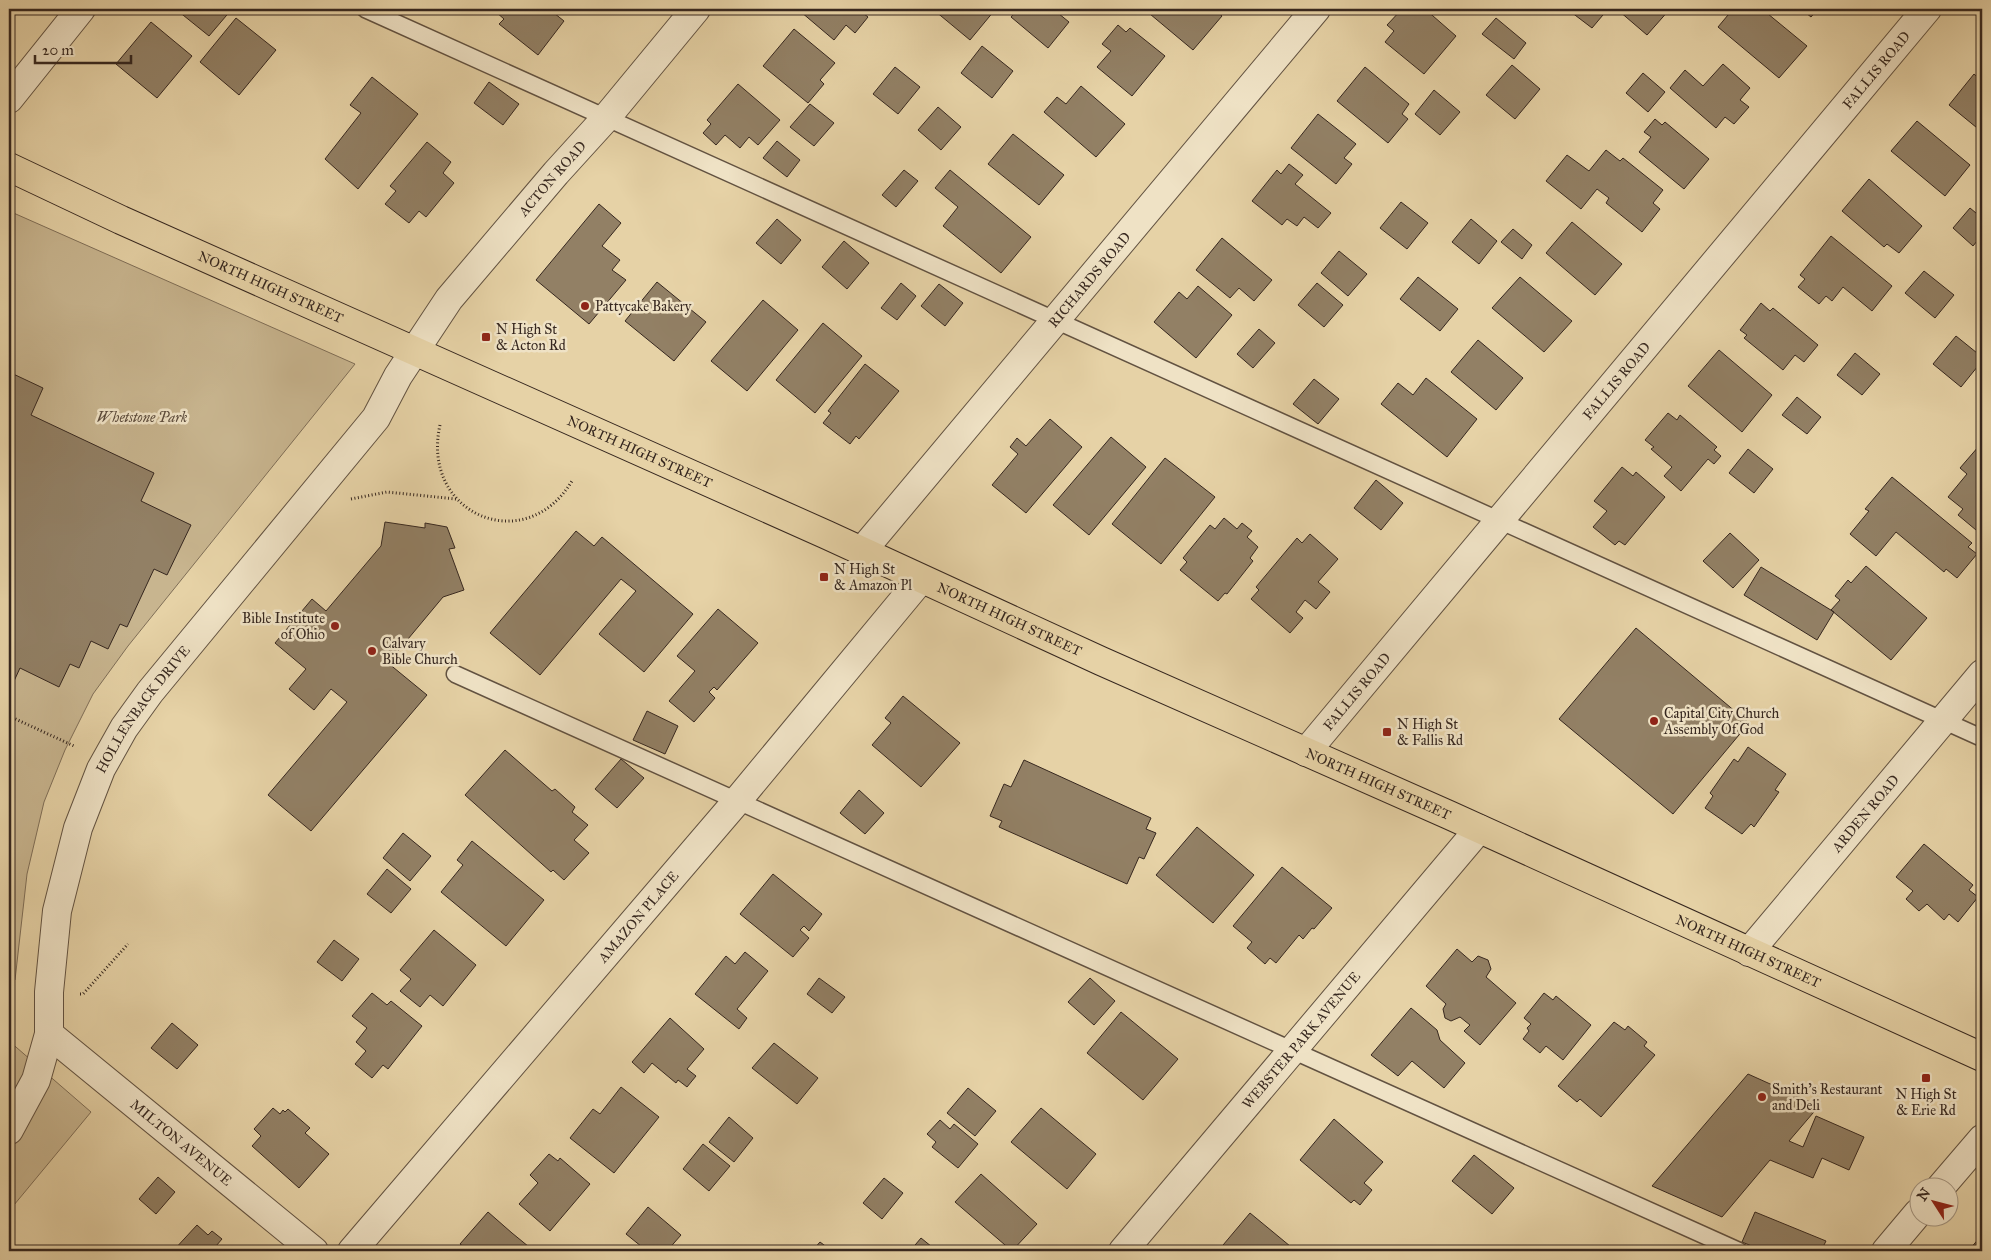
<svg xmlns="http://www.w3.org/2000/svg" width="1991" height="1260" viewBox="0 0 1991 1260" font-family="'IM FELL Great Primer',serif">
	<style>
		.green { fill: #c8b58f; stroke: #7f6e57 }
		.building { fill: #928065; stroke: #36271f }
		.lines { fill: none; stroke-linecap: round; stroke-linejoin: round }
		.lane-casing { stroke: #625241; stroke-width: 19 }
		.street-casing { stroke: #625241; stroke-width: 30 }
		.primary-casing { stroke: #36271f; stroke-width: 30 }
		.path { stroke: #36271f; stroke-width: 3; stroke-dasharray: 1 2.5; stroke-linecap: butt }
		.lane { stroke: #efe2c5; stroke-width: 16 }
		.street { stroke: #efe2c5; stroke-width: 28 }
		.primary { stroke: #e6d2a6; stroke-width: 28 }
		.poi-dot { fill: #8f2418; stroke: #efe2c5; stroke-width: 2 }
		.labels { text-anchor: middle; dominant-baseline: central; stroke-width: 5; stroke-linejoin: round; paint-order: stroke }
		.street-label { font-size: 14px; fill: #36271f; stroke: #efe2c5 }
		.poi-label { font-size: 14px; fill: #36271f; stroke: #efe2c5; text-anchor: start }
		.park-label { font-size: 14px; font-style: italic; fill: #5a4a3b; stroke: #efe2c5 }
	</style>
	<rect width="100%" height="100%" fill="#e6d2a6"/>
	<filter id="stains"><feTurbulence type="fractalNoise" baseFrequency=".004" numOctaves="4"/><feColorMatrix values="0 0 0 0 .2 0 0 0 0 .09 0 0 0 0 .02 0 0 0 .5 -.17"/></filter>
	<radialGradient id="worn" r=".72"><stop offset=".6" stop-color="#630" stop-opacity="0"/><stop offset="1" stop-color="#630" stop-opacity=".3"/></radialGradient>
	<path class="green" d="M9,211L355,364L128,646L93,694L65,750L44,802L27,874L15,980L10,984L9,999Z
		M9,1041L91,1112L9,1211Z"/>
	<path class="building" d="M179,9H232L209,36L178,11Z
		M499,9H549L564,21L538,55L499,24L504,19L496,12Z
		M803,9H858L868,17L855,33L846,25L834,40L801,12Z
		M938,9H992L994,11L970,40L935,11Z
		M1018,9H1053L1069,22L1048,48L1011,17Z
		M1144,9H1214L1222,16L1193,50Z
		M1402,9H1425L1456,36L1424,74L1385,42L1394,31L1387,25Z
		M1567,9H1608L1592,28Z
		M1621,9H1670L1647,35L1619,11Z
		M1733,9H1762L1807,46L1779,78L1718,27Z
		M1801,9H1818L1811,17Z
		M236,18L276,50L239,95L200,62Z
		M1496,18L1526,43L1514,59L1482,34Z
		M151,22L192,56L157,98L116,64Z
		M1118,25L1126,32L1130,28L1165,56L1132,96L1097,67L1111,51L1102,44Z
		M794,29L835,63L820,80L824,84L808,103L763,66Z
		M982,46L1013,71L992,98L961,73Z
		M1723,64L1750,88L1740,100L1749,107L1734,124L1725,117L1716,128L1670,88L1685,70L1703,86Z
		M1512,65L1540,89L1515,119L1486,95Z
		M895,67L920,87L898,114L873,94Z
		M1365,67L1409,104L1402,114L1408,119L1388,143L1337,101Z
		M1643,73L1665,92L1648,112L1626,93Z
		M1974,74L1982,81V132L1949,105Z
		M372,77L418,114L358,189L325,159L361,113L350,105Z
		M489,82L519,104L503,125L474,103Z
		M738,84L780,120L758,145L749,137L740,148L725,135L716,145L703,133L711,124L707,120Z
		M1081,86L1125,124L1096,157L1044,112L1057,97L1066,104Z
		M1434,90L1460,112L1440,135L1415,114Z
		M810,104L834,123L814,146L790,127Z
		M938,107L961,127L941,150L918,130Z
		M1318,114L1356,144L1344,158L1352,164L1336,184L1291,148Z
		M1655,119L1662,125L1665,122L1709,159L1684,189L1639,152L1651,137L1644,132Z
		M1917,121L1970,165L1945,196L1891,151Z
		M1013,134L1064,175L1039,205L988,164Z
		M777,141L800,160L787,177L763,158Z
		M427,142L451,162L443,173L454,183L426,217L419,211L409,223L385,204L396,191L390,186Z
		M1606,150L1620,161L1623,158L1663,190L1653,203L1660,209L1642,232L1606,203L1609,198L1597,189L1581,209L1546,181L1567,155L1589,171Z
		M1289,164L1303,175L1295,184L1331,213L1318,228L1304,217L1297,226L1287,219L1282,225L1252,201L1277,170L1281,174Z
		M904,170L918,181L896,207L882,195Z
		M950,170L1031,237L1001,273L943,226L958,207L935,188Z
		M1869,179L1922,226L1899,253L1887,244L1884,247L1842,211Z
		M1401,202L1428,223L1407,249L1380,228Z
		M599,204L621,223L602,246L620,260L612,270L626,280L589,324L536,280Z
		M1970,208L1982,218V235L1973,246L1953,228Z
		M777,219L801,240L781,264L756,243Z
		M1471,219L1497,241L1479,264L1452,242Z
		M1572,222L1622,264L1595,295L1546,253Z
		M1513,229L1532,245L1522,259L1501,242Z
		M1831,236L1892,286L1872,311L1843,287L1832,301L1826,296L1819,304L1798,287L1805,279L1800,275Z
		M1222,238L1272,280L1254,301L1239,288L1230,298L1196,270Z
		M844,241L869,263L847,289L822,267Z
		M1339,251L1367,274L1348,296L1321,273Z
		M1924,271L1954,295L1935,318L1905,293Z
		M1418,277L1458,309L1440,331L1400,299Z
		M1520,277L1572,321L1544,352L1492,308Z
		M657,282L706,322L674,361L625,321Z
		M901,283L916,296L897,320L881,308Z
		M1317,283L1343,305L1324,327L1298,305Z
		M939,284L963,303L945,326L921,306Z
		M1198,286L1232,315L1196,358L1154,322L1179,292L1187,299Z
		M763,300L798,330L747,391L711,361Z
		M1761,303L1770,311L1773,308L1818,345L1804,362L1795,355L1783,370L1744,338L1747,335L1740,330Z
		M823,323L862,356L815,413L776,380Z
		M1259,329L1275,343L1253,368L1237,354Z
		M1956,336L1982,357V361L1961,387L1933,364Z
		M1478,340L1523,378L1496,410L1451,372Z
		M1719,350L1772,395L1742,432L1688,386Z
		M1855,353L1880,374L1862,395L1837,375Z
		M865,364L899,391L859,439L856,436L850,444L823,423L831,413L828,411Z
		M9,372L43,388L31,415L154,473L141,501L191,525L167,575L154,569L127,627L120,624L108,649L91,641L79,668L70,664L59,687L20,668L9,692Z
		M1426,378L1477,419L1447,457L1381,404L1398,383L1413,395Z
		M1314,379L1339,399L1318,424L1293,404Z
		M1797,397L1821,417L1807,434L1782,415Z
		M1668,413L1677,420L1680,415L1717,447L1714,450L1721,456L1714,464L1708,459L1681,491L1664,476L1672,467L1651,449L1654,447L1645,440Z
		M1050,419L1082,447L1026,513L992,485L1018,454L1010,447L1017,438L1026,446Z
		M1111,437L1146,467L1089,535L1053,505Z
		M1979,446L1982,449V535L1958,515L1963,509L1948,497L1967,474L1960,468Z
		M1748,449L1773,469L1754,493L1729,473Z
		M1165,458L1215,497L1161,564L1112,524Z
		M1622,467L1633,476L1636,472L1665,497L1625,545L1619,541L1615,545L1593,527L1607,511L1594,501Z
		M1892,477L1972,543L1968,547L1977,554L1957,578L1946,569L1944,572L1896,532L1876,556L1850,534L1869,511L1865,509Z
		M1376,480L1403,503L1381,530L1354,508Z
		M1224,518L1237,529L1242,523L1252,531L1247,537L1258,547L1250,558L1253,561L1227,594L1225,593L1218,601L1180,570L1187,562L1183,558L1210,525L1215,529Z
		M385,522L425,528V523L447,527L455,548L449,549L464,590L443,597L388,663L427,695L311,831L268,795L347,702L331,689L314,710L289,689L306,669L275,643L312,599L326,611L381,546Z
		M576,531L594,546L602,537L693,614L644,672L599,634L636,591L621,579L540,675L490,633Z
		M1730,533L1759,560L1733,588L1703,561Z
		M1310,534L1338,559L1318,582L1330,592L1316,609L1305,600L1296,612L1303,618L1290,633L1251,599L1259,590L1256,587L1297,538L1302,543Z
		M1866,566L1927,618L1891,660L1831,610L1840,600L1835,596L1848,580L1851,583Z
		M1761,567L1834,612L1817,640L1744,595Z
		M718,609L758,643L717,690L714,687L709,692L715,698L694,722L669,701L695,671L677,656Z
		M1636,628L1749,723L1673,814L1559,719Z
		M903,696L960,743L921,787L872,745L891,723L885,718Z
		M647,711L678,726L665,754L633,740Z
		M1748,747L1786,774L1775,790L1779,792L1754,827L1751,824L1742,834L1705,808L1713,796L1710,793L1734,759L1738,762Z
		M505,750L552,791L555,789L575,807L572,812L588,825L574,840L589,853L564,880L553,870L551,872L465,795Z
		M621,759L644,778L617,808L595,789Z
		M1024,760L1151,818L1146,829L1156,833L1144,859L1139,857L1127,884L999,827L1002,821L990,816L1004,784L1011,787Z
		M859,790L884,813L865,834L840,813Z
		M1197,827L1254,875L1213,923L1156,875Z
		M403,833L431,856L410,881L383,858Z
		M472,841L544,900L506,946L441,892L463,865L457,860Z
		M1924,844L1973,885L1969,890L1978,897L1958,922L1949,914L1944,920L1927,904L1919,911L1906,899L1913,891L1896,877Z
		M1282,867L1332,908L1314,929L1312,928L1303,939L1299,935L1276,963L1270,958L1265,964L1247,948L1252,942L1233,926Z
		M387,869L411,889L391,913L367,894Z
		M773,874L822,914L809,931L804,926L800,930L809,938L793,957L740,914Z
		M434,930L476,965L443,1006L430,995L420,1007L400,991L411,979L400,970Z
		M334,940L359,959L342,981L317,962Z
		M1457,949L1472,962L1478,956L1488,960L1491,969L1486,977L1516,1003L1480,1045L1464,1031L1470,1025L1460,1017L1451,1021L1445,1018L1443,1009L1446,1004L1426,986Z
		M745,952L768,971L737,1009L747,1018L739,1029L695,994L726,956L735,964Z
		M819,978L845,997L832,1013L807,994Z
		M1090,978L1115,1001L1094,1025L1068,1002Z
		M372,993L387,1005L391,1001L422,1026L388,1069L383,1065L372,1078L355,1064L366,1051L356,1042L367,1028L352,1016Z
		M1544,993L1553,1000L1556,996L1591,1025L1563,1060L1546,1046L1540,1053L1523,1039L1529,1031L1527,1028L1531,1024L1524,1018Z
		M1411,1008L1437,1030L1440,1040L1465,1063L1444,1088L1412,1061L1398,1076L1371,1055Z
		M1121,1012L1178,1059L1143,1100L1087,1053Z
		M670,1018L704,1049L687,1069L696,1076L687,1087L678,1080L676,1083L652,1063L644,1073L632,1062Z
		M1614,1022L1625,1030L1628,1026L1647,1042L1644,1046L1655,1055L1601,1117L1580,1099L1577,1102L1558,1086Z
		M172,1023L198,1045L177,1069L151,1048Z
		M774,1043L818,1078L797,1104L752,1068Z
		M1748,1074L1819,1106L1789,1141L1803,1147L1816,1116L1864,1137L1849,1170L1822,1158L1813,1178L1770,1160L1722,1217L1652,1186Z
		M621,1087L659,1117L614,1173L570,1138L593,1109L600,1114Z
		M968,1088L996,1111L975,1136L947,1113Z
		M273,1108L280,1114L283,1110L285,1112L288,1109L310,1128L305,1133L329,1154L299,1188L252,1146L261,1136L254,1129Z
		M1041,1108L1096,1154L1067,1189L1011,1142Z
		M729,1117L753,1138L734,1162L709,1142Z
		M1334,1119L1383,1162L1364,1183L1372,1190L1360,1205L1354,1200L1351,1203L1300,1160Z
		M940,1120L950,1129L954,1124L978,1144L958,1168L932,1147L936,1142L927,1134Z
		M703,1144L730,1166L709,1191L683,1169Z
		M549,1154L558,1161L560,1158L590,1184L550,1231L519,1204L538,1183L530,1175Z
		M1474,1155L1514,1188L1492,1214L1452,1181Z
		M981,1174L1037,1224L1012,1251L955,1202Z
		M158,1177L175,1192L156,1214L139,1199Z
		M884,1178L903,1193L882,1219L863,1203Z
		M648,1207L681,1235L667,1251H647L626,1234Z
		M488,1212L512,1233L534,1251H469L460,1244Z
		M1755,1212L1826,1241L1821,1251H1764L1742,1242Z
		M1250,1213L1296,1251H1218Z
		M197,1225L208,1235L212,1231L222,1239L216,1246L222,1251H173Z
		M1982,1235V1251H1968Z
		M921,1238L937,1251H910Z
		M820,1242L832,1251H812Z"/>
	<g class="lines">
		<defs>
			<path id="lane" d="M365,9L1982,738
				M455,674L1739,1251"/>
			<g id="street">
				<path d="M9,99L81,9"/>
				<path id="s1" d="M862,551L1316,9"/>
				<path id="s2" d="M1306,752L1927,9"/>
				<path id="s3" d="M1749,952L1982,674"/>
				<path id="s4" d="M49,1034L314,1251"/>
				<path id="s5" d="M9,1130L36,1080L49,1034V992L57,911L78,828L101,769L124,728L150,692L376,418L398,376L449,299L556,173L606,118L696,9"/>
				<path d="M1940,1188L1982,1139"/>
				<path id="s6" d="M352,1251L737,801L921,579"/>
				<path id="s7" d="M1123,1251L1479,829"/>
				<path d="M1886,1251L1918,1213"/>
			</g>
			<g id="primary">
				<path id="s8" d="M9,167L121,220L827,535L1101,661L1449,815L1982,1057"/>
			</g>
		</defs>
		<use href="#lane" class="lane-casing"/>
		<use href="#street" class="street-casing"/>
		<use href="#primary" class="primary-casing"/>
		<path class="path" d="M440,425C420,514 525,559 572,481
			M351,499L387,492L456,499
			M9,716L74,746
			M80,994H83L128,944"/>
		<use href="#lane" class="lane"/>
		<use href="#street" class="street"/>
		<use href="#primary" class="primary"/>
	</g>
	<g class="poi-dot">
		<circle cx="585" cy="306" r="5"/>
		<rect x="481" y="332" width="10" height="10" rx="2.5"/>
		<rect x="819" y="572" width="10" height="10" rx="2.5"/>
		<circle cx="335" cy="626" r="5"/>
		<circle cx="372" cy="651" r="5"/>
		<circle cx="1654" cy="721" r="5"/>
		<rect x="1382" y="727" width="10" height="10" rx="2.5"/>
		<rect x="1921" y="1073" width="10" height="10" rx="2.5"/>
		<circle cx="1762" cy="1097" r="5"/>
	</g>
	<g class="labels">
		<g class="street-label">
			<text stroke="none"><textPath href="#s2" startOffset="889">FALLIS ROAD</textPath></text>
			<text stroke="none"><textPath href="#s5" startOffset="1122">ACTON ROAD</textPath></text>
			<text stroke="none"><textPath href="#s1" startOffset="354">RICHARDS ROAD</textPath></text>
			<text stroke="none"><textPath href="#s8" startOffset="288">NORTH HIGH STREET</textPath></text>
			<text stroke="none"><textPath href="#s2" startOffset="484">FALLIS ROAD</textPath></text>
			<text stroke="none"><textPath href="#s8" startOffset="692">NORTH HIGH STREET</textPath></text>
			<text stroke="none"><textPath href="#s8" startOffset="1098">NORTH HIGH STREET</textPath></text>
			<text stroke="none"><textPath href="#s2" startOffset="79">FALLIS ROAD</textPath></text>
			<text stroke="none"><textPath href="#s5" startOffset="450">HOLLENBACK DRIVE</textPath></text>
			<text stroke="none"><textPath href="#s8" startOffset="1502">NORTH HIGH STREET</textPath></text>
			<text stroke="none"><textPath href="#s3" startOffset="181">ARDEN ROAD</textPath></text>
			<text stroke="none"><textPath href="#s6" startOffset="440">AMAZON PLACE</textPath></text>
			<text stroke="none"><textPath href="#s8" startOffset="1908">NORTH HIGH STREET</textPath></text>
			<text stroke="none"><textPath href="#s7" startOffset="276">WEBSTER PARK AVENUE</textPath></text>
			<text stroke="none"><textPath href="#s4" startOffset="171">MILTON AVENUE</textPath></text>
		</g>
		<g class="poi-label">
			<text x="595" y="306">Pattycake Bakery</text>
			<text x="496" y="329">N High St<tspan x="496" dy="16">&amp; Acton Rd</tspan></text>
			<text x="834" y="569">N High St<tspan x="834" dy="16">&amp; Amazon Pl</tspan></text>
			<text x="325" y="618" text-anchor="end">Bible Institute<tspan x="325" dy="16">of Ohio</tspan></text>
			<text x="382" y="643">Calvary<tspan x="382" dy="16">Bible Church</tspan></text>
			<text x="1664" y="713">Capital City Church<tspan x="1664" dy="16">Assembly Of God</tspan></text>
			<text x="1397" y="724">N High St<tspan x="1397" dy="16">&amp; Fallis Rd</tspan></text>
			<text x="1772" y="1089">Smith's Restaurant<tspan x="1772" dy="16">and Deli</tspan></text>
			<text x="1926" y="1094" text-anchor="middle">N High St<tspan x="1926" dy="16">&amp; Erie Rd</tspan></text>
		</g>
		<g class="park-label">
			<text x="142" y="417">Whetstone Park</text>
		</g>
	</g>
	<rect width="1991" height="1260" fill="none" stroke="#e6d2a6" stroke-width="30"/>
	<rect x="10" y="10" width="1971" height="1240" fill="none" stroke="#36271f" stroke-width="2.5"/>
	<rect x="15" y="15" width="1961" height="1230" fill="none" stroke="#36271f"/>
	<g transform="translate(1934 1202) rotate(306)"><circle r="24" fill="#efe2c5" stroke="#a59783"/>
	<path d="M0-4L9 19L0 12L-9 19Z" fill="#8f2418"/>
	<text y="-8" font-size="14" font-weight="bold" text-anchor="middle" fill="#36271f">N</text>
	</g>
	<path d="M35 55v8h96v-8" fill="none" stroke="#36271f" stroke-width="2.5"/>
	<text x="42" y="55" font-size="15" fill="#36271f" stroke="#efe2c5" stroke-width="4" paint-order="stroke">20 m</text>
	<rect width="100%" height="100%" filter="url(#stains)"/>
	<rect width="100%" height="100%" fill="url(#worn)"/>
</svg>
